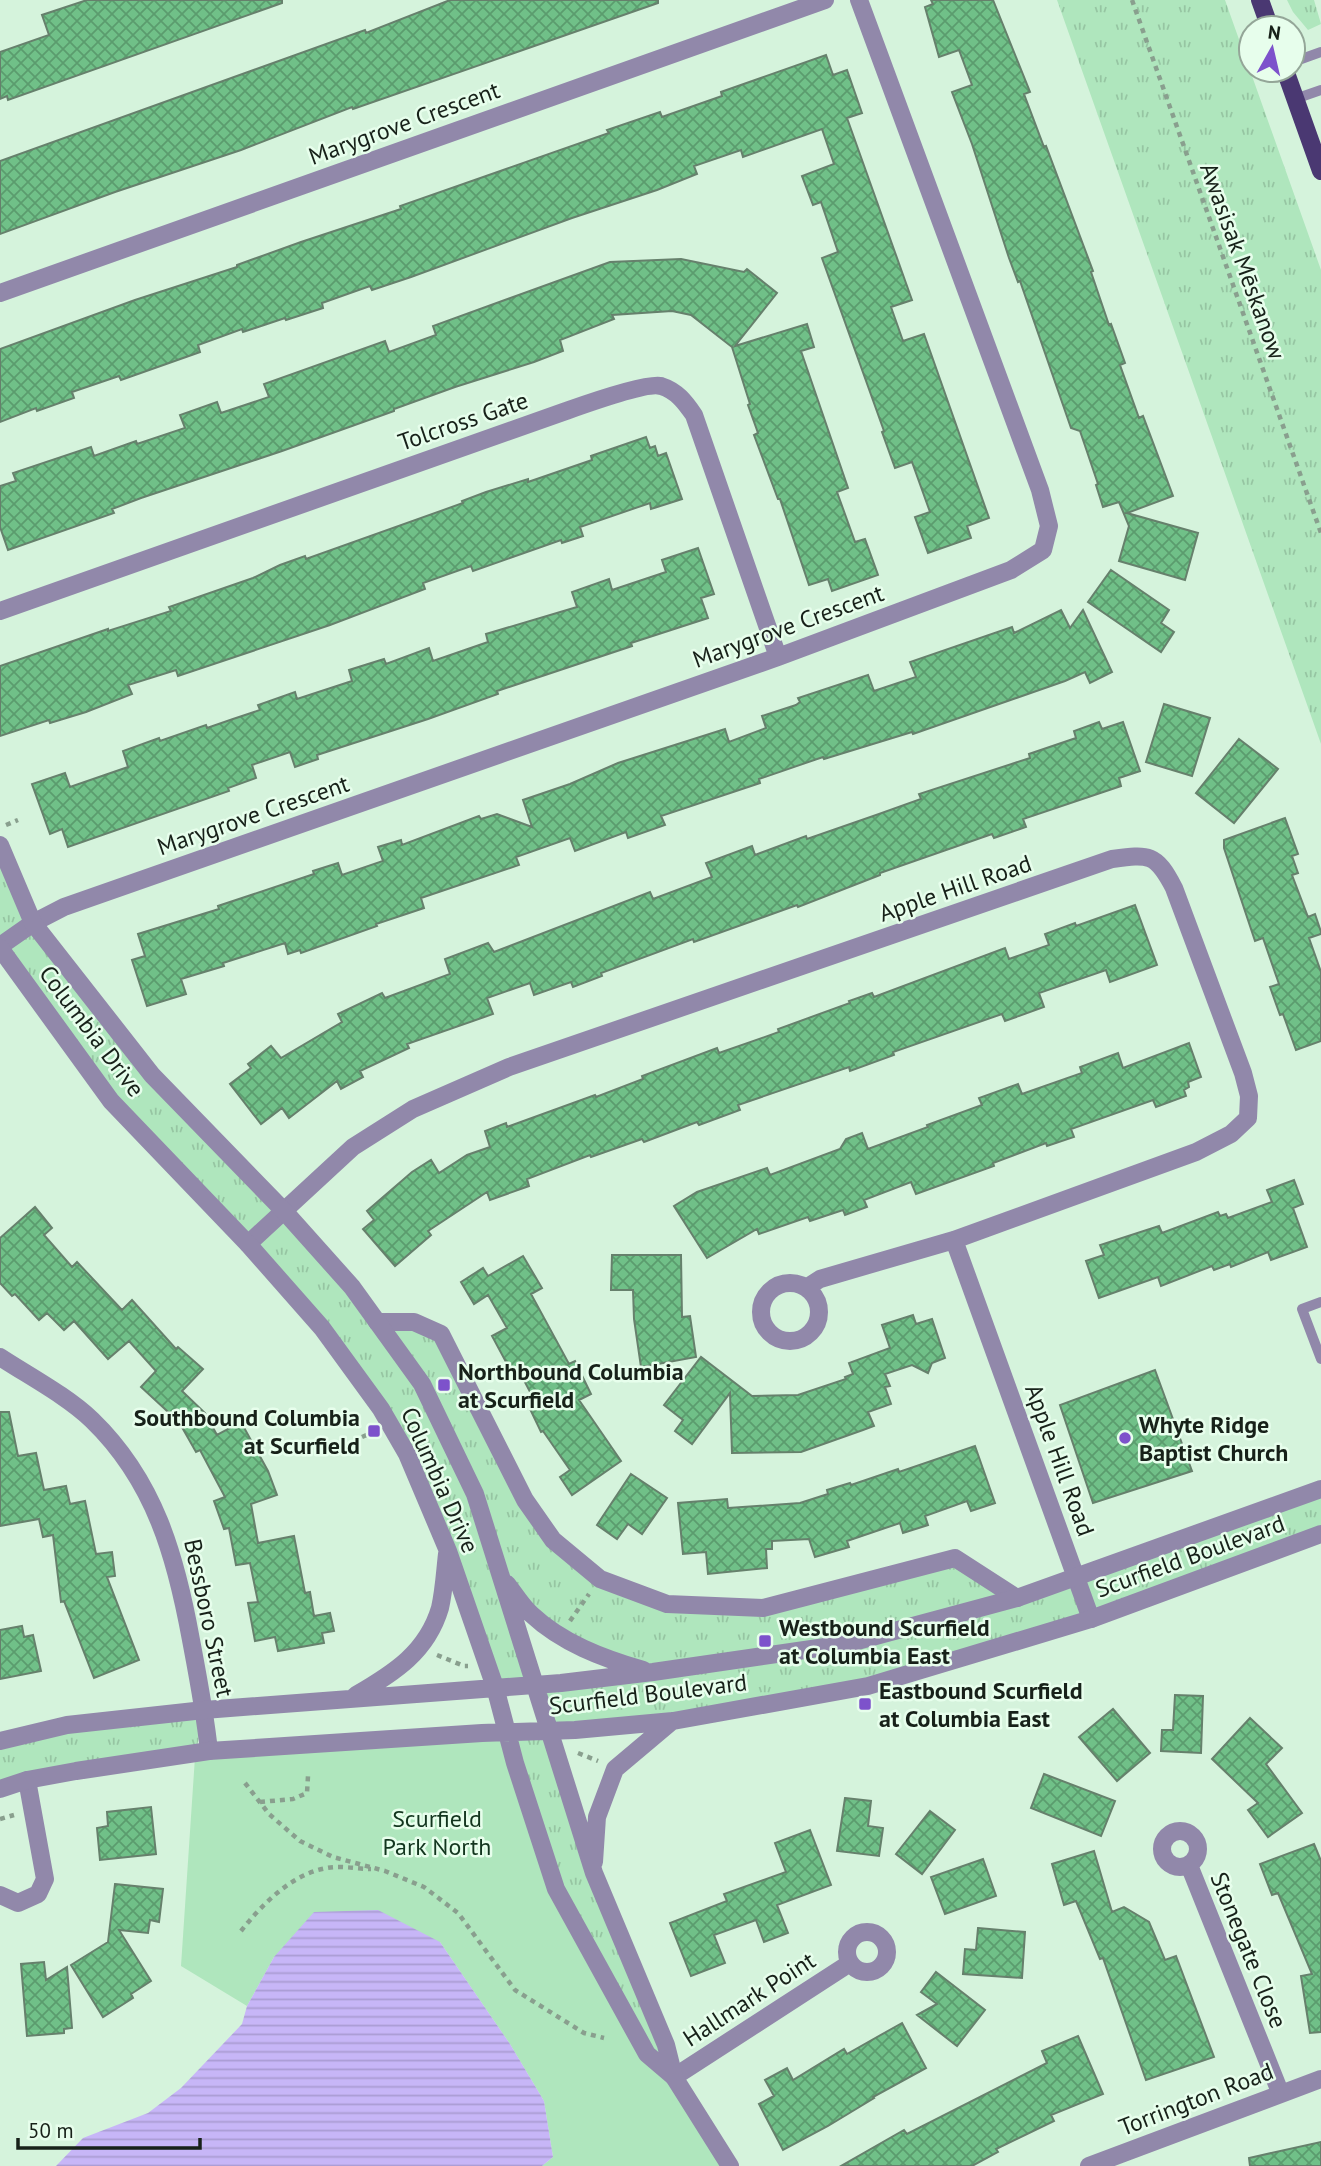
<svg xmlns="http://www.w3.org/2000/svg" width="1321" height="2166" viewBox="0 0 1321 2166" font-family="'PT Sans',sans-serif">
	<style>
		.grass { fill: url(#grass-tufts); fill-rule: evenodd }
		.park { fill: #afe6bd }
		.water { fill: url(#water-rules) }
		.building { fill: url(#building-cross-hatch); stroke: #66806c; stroke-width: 2 }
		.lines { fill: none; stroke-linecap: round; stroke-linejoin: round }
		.path { stroke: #899f8e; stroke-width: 4.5; stroke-dasharray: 5 5; stroke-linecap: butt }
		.service { stroke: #9188aa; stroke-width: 10 }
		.minor { stroke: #9188aa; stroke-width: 18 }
		.tertiary { stroke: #9188aa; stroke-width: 18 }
		.primary { stroke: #4a3872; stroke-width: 18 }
		.poi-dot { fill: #7d52cb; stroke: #e7feec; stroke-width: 2.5 }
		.labels { text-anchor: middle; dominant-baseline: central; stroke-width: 5; stroke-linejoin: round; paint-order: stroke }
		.street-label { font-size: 24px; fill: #172119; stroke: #e7feec }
		.poi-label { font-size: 24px; font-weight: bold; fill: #172119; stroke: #e7feec; text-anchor: start }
		.park-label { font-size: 24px; fill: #12351e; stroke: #e7feec }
	</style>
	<defs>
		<pattern id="grass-tufts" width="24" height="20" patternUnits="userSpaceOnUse" patternTransform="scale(1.75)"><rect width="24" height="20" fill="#afe6bd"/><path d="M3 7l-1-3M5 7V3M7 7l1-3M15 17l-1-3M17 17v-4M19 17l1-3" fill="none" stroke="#96c5a2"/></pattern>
		<pattern id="water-rules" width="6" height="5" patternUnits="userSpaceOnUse" patternTransform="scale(1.75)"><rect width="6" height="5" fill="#c7b6f7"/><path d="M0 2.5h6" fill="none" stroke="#aa9cd3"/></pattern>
		<pattern id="building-cross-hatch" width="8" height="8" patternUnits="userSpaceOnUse" patternTransform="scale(1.75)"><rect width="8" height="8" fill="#70c088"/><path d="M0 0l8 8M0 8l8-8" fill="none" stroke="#5b9c6e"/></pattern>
	</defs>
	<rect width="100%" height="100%" fill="#d5f3dc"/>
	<path class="grass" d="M1057,0H1225L1321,270V744Z
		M1287,0H1314L1321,24L1308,30L1293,12Z
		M0,845L33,923L152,1075L377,1322L441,1334L525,1500L600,1579L667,1604L763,1608L955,1558L1017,1598L1321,1489V1534L868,1686L551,1732L674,2077L647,2054L556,1889L506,1732L551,1731L536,1685L495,1687L407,1454L322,1328L111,1100L0,948ZM500,1576L559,1636L650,1673L536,1684Z
		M204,1710L195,1757L0,1789V1741Z"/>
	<path class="park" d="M506,1732L556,1889L647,2054L730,2166H542L553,2157L544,2101L510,2044L440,1942L274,1957L247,2006L181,1966L195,1757Z"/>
	<path class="water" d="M378,1910L440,1942L510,2044L544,2101L553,2157L542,2166H56L83,2138L148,2113L181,2088L242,2024L247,2006L274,1957L314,1912Z"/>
	<path class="building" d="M87,0H282V3L8,100L7,96L0,99V52L49,35L42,15Z
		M450,0H658V3L353,109L352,107L241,150L115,192L0,234V161L365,30L366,33Z
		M931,0H993L1030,92L1024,94L1044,147L1046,146L1093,271L1091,272L1109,325L1111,324L1125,363L1120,365L1139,418L1143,416L1173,496L1127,513L1198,533L1185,580L1119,561L1129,526L1119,502L1103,507L1096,485L1098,484L1080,431L1071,428L1020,281L1018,282L1009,258L972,144L952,92L972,85L959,50L939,57L925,7L933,4Z
		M826,55L833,75L847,70L862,113L847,118L912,300L891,307L903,341L924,334L989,518L967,526L971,538L928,553L915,517L930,512L912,462L895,468L882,432L884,431L822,258L838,252L821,202L813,205L802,176L834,164L822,129L743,157L741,150L694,166L697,174L657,190L572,218L411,277L372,290L370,286L322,303L323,308L286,320L285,318L243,332L242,329L198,345L200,352L121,380L119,376L72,392L74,398L37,411L36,408L0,422V349L135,300L237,267V265L301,242L401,209L400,206L609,133L607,130L660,112L662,117L722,96L721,92Z
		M681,259L744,272L747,269L777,293L735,346L807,324L814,347L801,351L848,488L837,492L855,542L865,539L878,575L832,591L828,579L809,585L780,499H778L754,435L758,433L748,405L750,404L732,347L691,315L672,311L612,315L614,319L560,340L563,351L534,362L455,387L394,409V411L282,451L141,498L112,509L114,513L8,550L0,527V486L16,481L13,473L91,447L94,456L136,441L137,444L185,428L180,415L217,402L221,413L269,397L264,384L385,341L389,352L436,335L433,326L610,262Z
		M646,437L650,448L655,446L658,456L666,453L682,499L651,509L650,503L580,527L583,536L562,543L561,540L473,571L471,566L423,583L425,589L330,625L178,676L176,670L128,685L132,694L86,712L50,723L49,720L0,736V666L108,629V631L171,611L169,607L253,578L280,565L305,556L306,559L463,503L462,501L486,492L528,479V482L592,460L591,456Z
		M698,548L714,594L701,598L708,618L631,643L632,646L497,691L498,694L428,719L317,755L318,759L295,767L290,752L252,765L256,778L228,788L229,791L68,847L62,829L50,834L32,784L65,773L70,787L128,767L123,751L159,738L160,741L206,725L207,728L233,719L260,710L258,705L295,692L297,699L352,681L349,670L384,659L386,664L429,648L433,661L488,642L486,634L577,607L572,592L609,579L612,590L666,572L662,560Z
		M1111,570L1169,610L1161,623L1174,632L1161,652L1088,602Z
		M1061,610L1070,628L1083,610L1112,672L1090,683L1085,672L1065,681L913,734L912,732L824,759L823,757L759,779L760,783L661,816L665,825L628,838L626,832L575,851L570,838L516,857L519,865L421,898L424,908L376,924L377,926L301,953L300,950L288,954L285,943L223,963L224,966L181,979L186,994L147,1006L132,960L145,956L138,934L219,909L218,906L314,874L313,871L338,863L342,875L383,861L378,847L401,840L402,845L479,816L481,819L497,814L532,827L523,800L570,784L618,763L725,729L729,742L766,728L762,716L796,705L800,702L798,698L868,675L874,691L916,677L910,662L1012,627L1014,633Z
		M1164,704L1210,718L1192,776L1146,762Z
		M1099,722L1102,729L1123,722L1140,771L1119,778L1121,786L1023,819L1026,827L994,838L992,834L880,873V875L798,907L797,905L694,942L693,939L601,973L602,976L573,987L571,982L534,995L530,983L487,998L493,1014L407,1044L409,1048L360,1071L363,1077L341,1089L337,1081L289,1118L282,1108L261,1124L230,1084L251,1068L248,1064L271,1046L281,1058L342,1022L338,1014L382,993L385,998L450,974L445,959L488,943L494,952L650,892L653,899L712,877L706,863L752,846L755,855L806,836L807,839L879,814L921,799L919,794L1030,758L1029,754L1076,738L1074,731Z
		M1239,739L1278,769L1234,823L1196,793Z
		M1285,818L1298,854L1292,856L1298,873L1292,875L1308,917L1315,914L1321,932V934L1309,938L1321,972V1041L1296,1050L1283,1014L1280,1015L1270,987L1279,984L1263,938L1255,941L1224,848V840Z
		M1135,905L1157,965L1110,982L1106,970L1039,993L1044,1007L1005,1021L1002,1014L893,1052L894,1055L850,1071L849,1067L738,1105L740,1110L699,1125L697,1122L644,1142L642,1139L591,1157L590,1155L527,1179L529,1186L490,1200L487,1192L428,1231L431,1235L395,1266L363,1229L374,1220L367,1211L412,1172L431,1160L439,1173L467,1155L490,1147L485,1131L506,1123L507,1127L595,1095L596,1097L643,1079L642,1076L717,1048L719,1053L779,1032L778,1029L850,1003L849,1001L872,993L874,997L1005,948L1009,959L1049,945L1045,934L1075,923L1076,926Z
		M1189,1043L1201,1077L1188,1082L1189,1087L1184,1090L1186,1096L1156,1107L1153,1100L1071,1129L1074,1137L1047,1146L1046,1143L993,1163L994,1166L916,1194L911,1182L864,1200L867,1207L845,1215L843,1210L810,1221L808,1217L759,1234L757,1229L707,1258L674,1206L697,1192L767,1168L770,1175L840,1149L846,1139L862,1133L868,1149L928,1127L927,1125L982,1105L979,1098L1018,1084L1022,1094L1082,1073L1080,1067L1118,1053L1123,1068Z
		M1294,1180L1303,1204L1293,1208L1307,1247L1271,1260L1268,1252L1231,1267L1230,1264L1214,1270L1212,1266L1161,1286L1158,1277L1099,1298L1086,1261L1104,1255L1100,1245L1159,1226L1162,1233L1218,1212L1220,1216L1226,1214L1228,1218L1272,1202L1267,1190Z
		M35,1207L52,1228L44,1235L72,1267L77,1262L122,1310L132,1300L176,1349L178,1347L203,1369L182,1391L205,1413L217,1435L241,1422L268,1471L277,1495L251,1504L258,1543L294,1536L305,1593L310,1592L314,1616L330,1613L334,1631L322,1633L324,1643L278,1651L275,1637L255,1641L248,1603L258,1602L250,1563L236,1565L229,1528L224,1529L214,1501L225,1497L200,1450L196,1452L179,1422L141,1387L156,1371L129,1341L108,1359L74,1321L64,1330L47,1313L39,1320L15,1294L12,1296L0,1283V1238Z
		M612,1255H681L682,1317L690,1316L696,1357L641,1367L634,1319L633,1290H611Z
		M523,1256L542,1288L531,1294L569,1364L575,1361L591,1394L579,1400L621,1461L572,1495L560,1477L570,1470L543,1431L541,1432L530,1409L537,1405L518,1369L512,1373L492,1336L507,1328L488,1295L474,1304L461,1282L483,1268L488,1276Z
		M913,1315L916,1324L932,1319L945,1358L932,1363L928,1373L912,1365L885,1374L890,1386L885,1387L891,1404L868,1412L874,1426L863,1430L801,1452L732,1453L730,1393L692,1444L675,1431L683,1420L664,1405L701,1357L752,1396L798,1395L846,1379L845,1377L853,1374L849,1363L890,1348L882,1325Z
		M1155,1370L1192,1471L1093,1503L1060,1405Z
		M0,1412H9L18,1456L36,1453L44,1490L66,1486L70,1504L85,1501L96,1554L112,1552L115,1576L107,1577L139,1660L94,1678L64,1601L61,1602L53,1535L43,1537L39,1519L0,1526Z
		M975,1446L995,1503L971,1511L967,1501L925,1516L928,1525L903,1533L900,1523L847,1541L849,1547L815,1557L809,1539L772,1541V1549H766L767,1568L708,1574L706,1552L683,1554L678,1503L727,1499L728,1508L800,1503L828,1494L827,1490L850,1483L851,1485L898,1469L899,1472Z
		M631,1474L667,1498L642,1534L628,1524L617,1539L597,1525Z
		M22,1626L24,1637L33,1635L41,1671L0,1679V1630Z
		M1175,1695L1203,1696L1201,1753L1161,1751L1162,1730H1173Z
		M1113,1709L1150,1753L1117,1781L1079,1737Z
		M1250,1718L1282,1748L1266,1764L1302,1813L1268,1837L1248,1810L1258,1803L1212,1759Z
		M1044,1774L1115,1801L1101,1836L1031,1808Z
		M845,1798L871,1801L868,1826L883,1828L879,1856L837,1851Z
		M151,1807L156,1854L100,1860L97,1828L108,1826L107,1812Z
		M930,1811L955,1830L922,1874L896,1854Z
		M810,1830L831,1885L777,1905L788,1933L764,1942L756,1920L714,1935L725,1963L691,1976L670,1923L727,1901L724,1894L786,1872L775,1843Z
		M1314,1844L1321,1861V2032L1310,2033L1301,1976L1312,1974L1278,1893L1272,1895L1260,1864Z
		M1094,1851L1112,1912L1124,1907L1149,1922L1165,1960L1176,1956L1214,2057L1146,2080L1103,1958L1100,1959L1076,1901L1064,1905L1052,1864Z
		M983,1859L996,1896L945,1914L931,1877Z
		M115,1884L163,1889L159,1922L150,1920L148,1933L119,1930L151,1981L131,1994L133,1998L103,2017L71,1965L108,1942Z
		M978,1928L1025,1932L1022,1978L963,1974L965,1949L976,1950Z
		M44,1962L46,1980L67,1967L72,2028L64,2029V2033L27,2036L21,1964Z
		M936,1972L985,2010L957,2046L917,2015L937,2004L921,1992Z
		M902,2023L926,2068L873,2097L874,2098L828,2126L783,2150L759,2104L774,2096L765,2080L787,2068L793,2080L844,2049L847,2054Z
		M1078,2036L1103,2094L1051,2115L1054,2121L996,2149L998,2152L972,2166H841L904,2130L907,2134L1047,2063L1042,2051Z
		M1321,2142V2166H1250L1249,2158Z"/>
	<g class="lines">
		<path class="path" d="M1132,0L1321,533
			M6,825L18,820
			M362,1437L373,1432
			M570,1621L589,1594
			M437,1655L464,1666H468
			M578,1753L598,1761
			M245,1783L269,1814L300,1841L333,1857L385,1871L424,1887L458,1913L515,1990L584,2033L604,2038
			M260,1802L293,1799L307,1793L308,1776
			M0,1819L14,1815
			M241,1931C264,1902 298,1867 339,1867C350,1867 361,1869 371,1869"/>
		<path class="service" d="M1293,62L1321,52
			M1295,99L1321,90
			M1321,1302L1302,1309L1321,1359"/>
		<path class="minor" d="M0,293L825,0
			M0,611L566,411C583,405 647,382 661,386C677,391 685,402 694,415L778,657
			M0,946L33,923L64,907L778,657L1011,570L1043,550L1049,526L1040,490L859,0
			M954,1240L1091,1619
			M248,1244L353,1147L413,1109L509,1067L1112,859C1149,854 1156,853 1174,888L1243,1073L1249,1096L1248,1118L1231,1134L1196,1152L954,1240L820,1279L806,1288
			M761 1312a29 29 0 1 1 58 0a29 29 0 1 1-58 0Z
			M377,1322H414L441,1334L525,1500L553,1540L600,1579L667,1604L763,1608L955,1558L1017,1598
			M0,1357C29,1376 67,1396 92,1420C155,1481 176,1557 191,1640C198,1677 205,1713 209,1751
			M1162 1849a18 18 0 1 1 36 0a18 18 0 1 1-36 0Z
			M1189,1865L1280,2092
			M0,1895L18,1903L38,1894L45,1879L27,1780
			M847 1952a20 20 0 1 1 40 0a20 20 0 1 1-40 0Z
			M674,2077L850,1963
			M1089,2166L1321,2079"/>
		<path class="tertiary" d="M0,845L33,923L152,1075L285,1212L352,1287L422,1384L475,1494L594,1873L666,2045L674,2077
			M0,948L111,1101L248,1244L322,1328L381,1409L407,1454L448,1551L495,1687L515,1763L556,1889L647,2054L674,2077L730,2166
			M507,1584C515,1594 522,1606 531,1614C562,1643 602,1658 643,1670
			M356,1695C394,1673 427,1652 440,1608C444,1591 445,1571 447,1554
			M0,1741L67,1725L204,1710L561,1683L653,1672L846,1644L1017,1598L1321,1489
			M0,1789L27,1780L76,1771L209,1751L482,1733L575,1730L673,1721L868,1686L1091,1619L1321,1534
			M594,1862L597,1817L615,1769L672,1721"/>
		<path class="primary" d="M1260,0L1270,28
			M1285,70L1321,171"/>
	</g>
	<g class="poi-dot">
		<rect x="437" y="1378" width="14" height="14" rx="3.5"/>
		<rect x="367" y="1424" width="14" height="14" rx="3.5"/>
		<circle cx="1125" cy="1438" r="7"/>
		<rect x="758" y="1634" width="14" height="14" rx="3.5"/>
		<rect x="858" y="1697" width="14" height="14" rx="3.5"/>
	</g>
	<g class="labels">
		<g class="street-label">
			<text transform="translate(404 123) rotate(-20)">Marygrove Crescent</text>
			<text transform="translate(1243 261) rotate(70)">Awasisak Mēskanow</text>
			<text transform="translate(463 421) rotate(-19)">Tolcross Gate</text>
			<text transform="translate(788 626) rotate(-20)">Marygrove Crescent</text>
			<text transform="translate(253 815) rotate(-19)">Marygrove Crescent</text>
			<text transform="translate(955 888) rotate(-19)">Apple Hill Road</text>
			<text transform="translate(92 1031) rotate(53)">Columbia Drive</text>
			<text transform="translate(1060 1460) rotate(70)">Apple Hill Road</text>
			<text transform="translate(440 1480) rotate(66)">Columbia Drive</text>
			<text transform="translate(1190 1556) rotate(-20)">Scurfield Boulevard</text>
			<text transform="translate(209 1618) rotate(78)">Bessboro Street</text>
			<text transform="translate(648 1694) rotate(-7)">Scurfield Boulevard</text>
			<text transform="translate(1249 1950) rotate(68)">Stonegate Close</text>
			<text transform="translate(749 1999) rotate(-33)">Hallmark Point</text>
			<text transform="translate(1196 2099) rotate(-21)">Torrington Road</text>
		</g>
		<g class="poi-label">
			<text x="458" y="1371">Northbound Columbia<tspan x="458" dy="28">at Scurfield</tspan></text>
			<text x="360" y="1417" text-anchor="end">Southbound Columbia<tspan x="360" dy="28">at Scurfield</tspan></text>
			<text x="1139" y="1424">Whyte Ridge<tspan x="1139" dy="28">Baptist Church</tspan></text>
			<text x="779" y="1627">Westbound Scurfield<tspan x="779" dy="28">at Columbia East</tspan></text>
			<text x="879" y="1690">Eastbound Scurfield<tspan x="879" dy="28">at Columbia East</tspan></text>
		</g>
		<g class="park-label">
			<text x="437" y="1818">Scurfield<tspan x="437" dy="28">Park North</tspan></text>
		</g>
	</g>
	<g transform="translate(1272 49) rotate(8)"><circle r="33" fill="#e7feec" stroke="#94a698" stroke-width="2"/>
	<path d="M0-5L12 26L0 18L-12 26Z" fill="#7d52cb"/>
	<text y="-10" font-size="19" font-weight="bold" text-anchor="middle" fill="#172119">N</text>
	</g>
	<path d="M18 2138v10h182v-10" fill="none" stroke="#172119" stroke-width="3.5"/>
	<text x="28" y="2138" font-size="21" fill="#172119" stroke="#e7feec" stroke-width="5" paint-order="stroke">50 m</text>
</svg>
